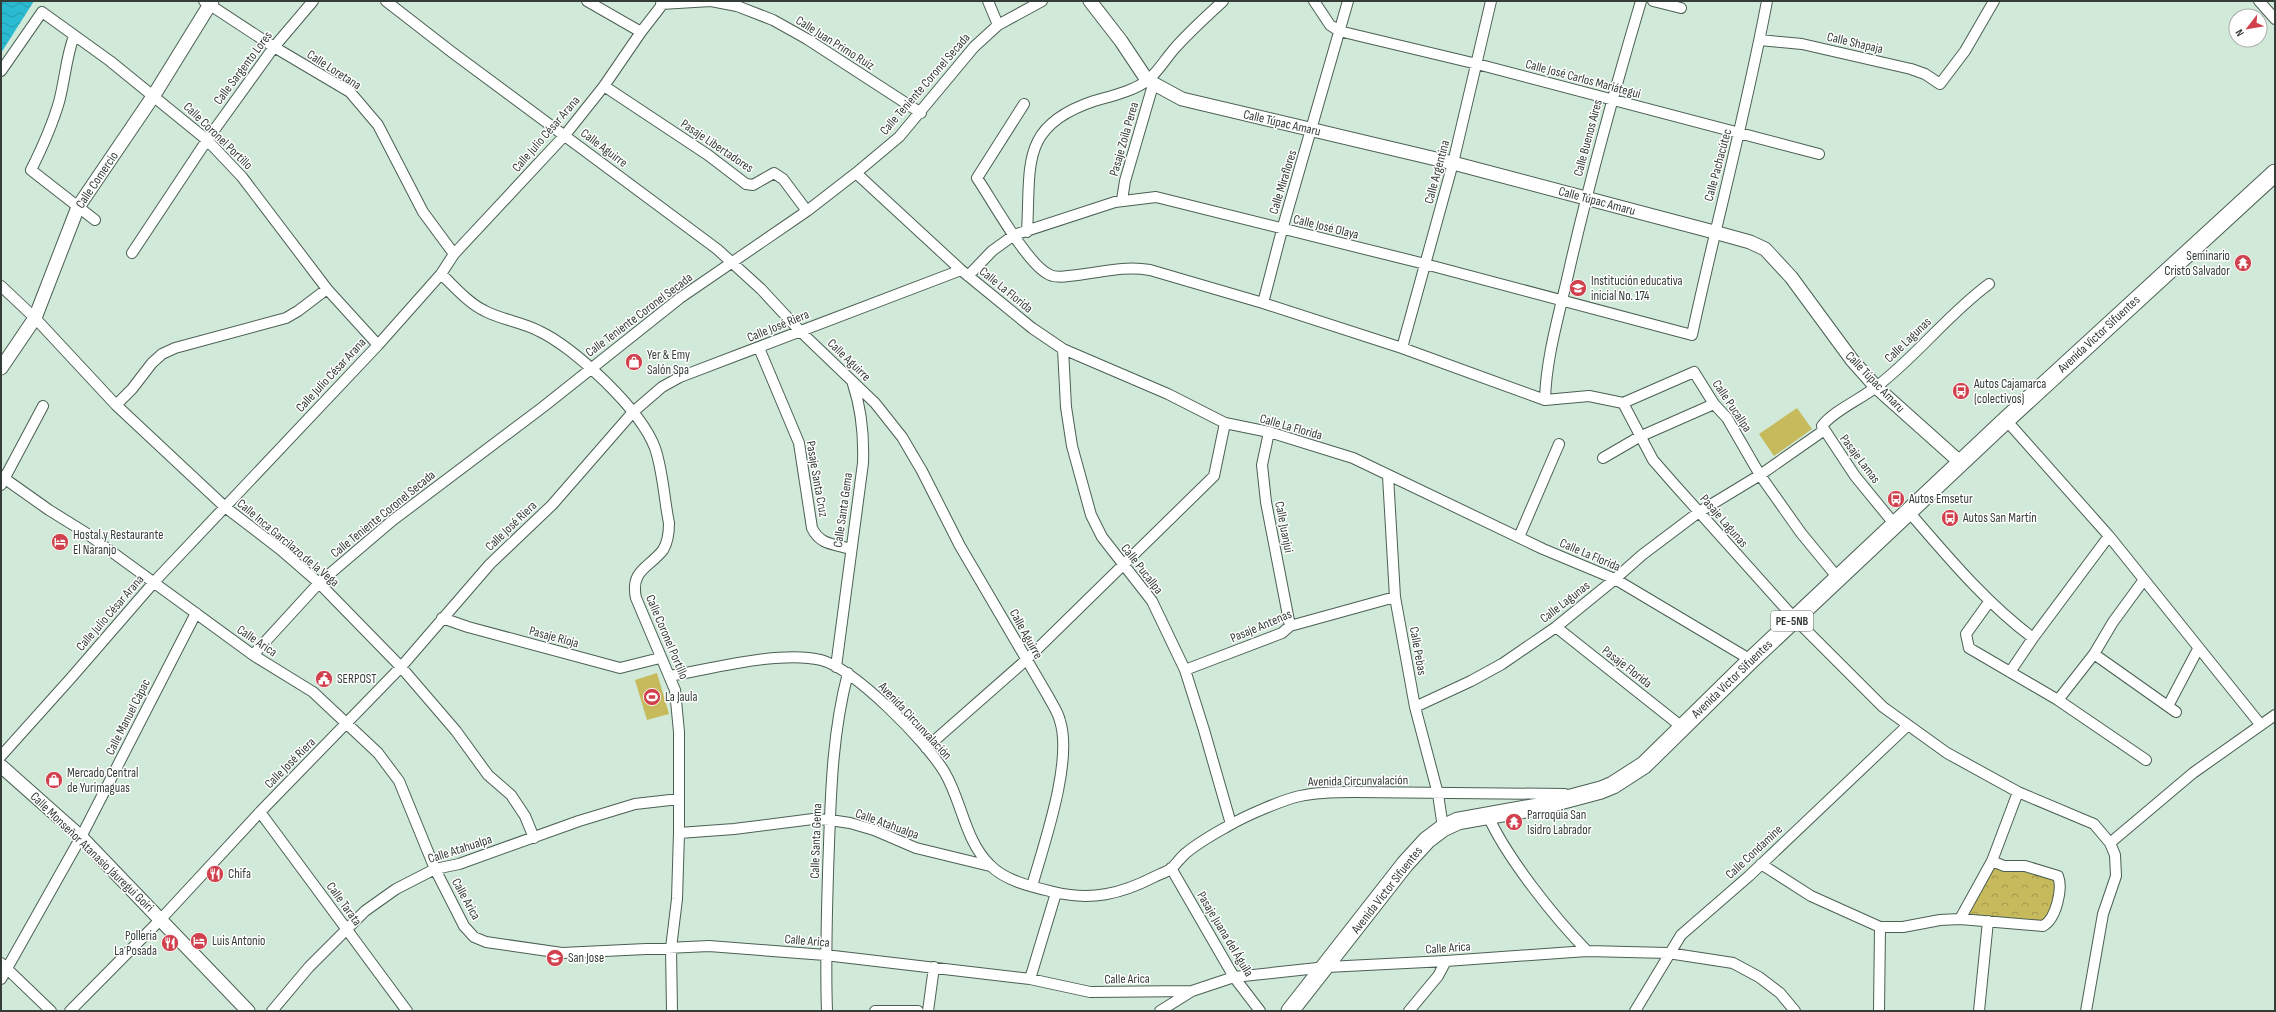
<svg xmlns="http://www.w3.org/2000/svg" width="2276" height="1012" viewBox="0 0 2276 1012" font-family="'Sofia Sans Condensed',sans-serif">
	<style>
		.park { fill: url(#park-crowns) }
		.pitch { fill: #c6ba5d }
		.water { fill: url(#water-waves) }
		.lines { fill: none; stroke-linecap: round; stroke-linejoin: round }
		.minor-casing { stroke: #4b6053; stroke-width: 12 }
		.tertiary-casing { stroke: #4b6053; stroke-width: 15 }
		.trunk-casing { stroke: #4b6053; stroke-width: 19 }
		.minor { stroke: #fff; stroke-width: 10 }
		.tertiary { stroke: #fff; stroke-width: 13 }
		.trunk { stroke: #fff; stroke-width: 17 }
		.labels { text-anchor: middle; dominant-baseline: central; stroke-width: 3; stroke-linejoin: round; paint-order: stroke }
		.shield { fill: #fff; stroke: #717773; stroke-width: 1 }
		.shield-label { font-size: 12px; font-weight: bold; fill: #343d37 }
		.street-label { font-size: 13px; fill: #343d37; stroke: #fff }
		.poi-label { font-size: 13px; fill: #343d37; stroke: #fff; text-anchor: start }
	</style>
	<defs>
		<pattern id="park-crowns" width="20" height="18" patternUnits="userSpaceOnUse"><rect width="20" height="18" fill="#c6ba5d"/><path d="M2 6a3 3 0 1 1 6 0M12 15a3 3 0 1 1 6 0" fill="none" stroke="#a2984e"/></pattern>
		<pattern id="water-waves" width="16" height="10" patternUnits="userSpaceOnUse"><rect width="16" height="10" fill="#2abbd3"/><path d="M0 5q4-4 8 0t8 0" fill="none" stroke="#2599ac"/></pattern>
	</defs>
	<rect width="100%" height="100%" fill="#d0e9d8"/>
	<path class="park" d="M1992,861L2058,876L2049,922L1960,919Z"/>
	<path class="pitch" d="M1797,408L1812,429L1774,456L1759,434Z
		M657,673L669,714L647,720L635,680Z"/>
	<path class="water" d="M1,1H34L1,53Z"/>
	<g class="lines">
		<defs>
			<path id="minor" d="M204,1L274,47L350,92L378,125L423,212L454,254
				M386,1L453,53L717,249L761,289L800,331L875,403L902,437L922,471L960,546L1048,696C1052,704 1058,712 1060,721C1073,761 1044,844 1032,886
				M587,1L641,32
				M988,1L998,25
				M1314,1L1330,25L1339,31L1477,64L1819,154
				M1653,1L1681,8
				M2259,1L2275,19
				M661,4L711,1L737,6L773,20L807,39L921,113
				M74,36C66,57 65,80 59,102C52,126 42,148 31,170L95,220
				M1760,40L1802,44L1911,69L1925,74L1940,84L1965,51L1994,1
				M1,71L42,12L110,61L207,140L242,177L327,289L378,345
				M604,86L708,155L746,184L753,185L774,173L783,179L807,211
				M1024,104L977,178C992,200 1028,266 1050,275C1054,277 1063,277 1068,276C1096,274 1121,265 1150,270L1263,303L1402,348L1545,400L1589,396L1623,403
				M856,173L961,270L1032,328L1063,349L1168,394L1225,423L1269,432L1353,458L1543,549L1615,579L1751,660
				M1122,200L1125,181L1153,85
				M1027,232C1031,165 1019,126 1094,101C1111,96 1134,91 1148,80C1158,72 1166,58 1175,48C1190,31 1207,16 1223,1
				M132,253L207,140L274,47L313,1
				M441,274C454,286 468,303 485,311C502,320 522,322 539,331C575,348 641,410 655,448C663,471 664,499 669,523C669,531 668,542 663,550C649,568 630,570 636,598L675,690L679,732V833L677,899L671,948L672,1011
				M968,276L992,251L1014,235L1115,202L1156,197L1425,264L1692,335C1716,223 1746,113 1767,1
				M1,286L35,318L116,405L225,507L281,550L319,583L401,667L456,731L488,775L511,795L525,816L534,838
				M1263,303L1282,230L1348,1
				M759,348L799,443L812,528C820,545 834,544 851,549
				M1402,348L1453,163L1491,1
				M1063,349L1066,407L1072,446L1091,515L1102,537L1152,601L1185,670L1204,730L1231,824
				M1545,400C1546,358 1559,315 1568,275C1589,182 1614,92 1641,1
				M1623,403L1653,460L1674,484L1795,619L1883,707L1947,753L2018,792L2094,824L2110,843L2115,855L2116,876L2103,914L2086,1011
				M1623,403L1694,372L1714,404L1727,418L1760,475L1801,533L1838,578
				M116,405L132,389L152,363L162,354L175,348L286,318L298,311L327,289
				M2006,420L2109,536L2260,724
				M1269,432L1262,465L1266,502L1290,626
				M1603,458L1639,437L1714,404
				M1,476L49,510L86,533L253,655L313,692L378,753L399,781L435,869L464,926L474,937L486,942L562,953L709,946L825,955L1030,979L1090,992L1192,991L1234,977L1327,967L1446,961L1587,951L1668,953L1733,963L1759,977L1780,993L1795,1011
				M1388,476L1395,597L1415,707L1438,794L1443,828
				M1,485L43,406
				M1909,512C1948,557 1985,602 2033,638
				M1896,526L1855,476L1822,426C1833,411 1861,399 1876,387C1917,356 1948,314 1989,284
				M1519,537L1559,444
				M1989,602L1966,634L1969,648L2058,700L2146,760
				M442,618L468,627L620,668L660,658
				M1556,627L1682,727
				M2094,654L2176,712
				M253,655L319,583L393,520L543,407L680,298L807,211L856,173L899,137L974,47L998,25L1042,1
				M836,667L863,463C864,435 862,411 853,384
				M1185,670L1282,633L1290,626L1395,597
				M2010,672L2033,638L2109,536
				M669,676C711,669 780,650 821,660C855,669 927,742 945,773C962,802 965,841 990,865C1005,881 1033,887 1054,892C1091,901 1121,894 1154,877C1160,874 1167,872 1172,868C1177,863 1181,857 1186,853C1199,842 1214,834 1228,826C1245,816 1282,800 1300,796C1318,792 1336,792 1354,792L1565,794
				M2058,700L2094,654L2113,622L2143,581
				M2168,706L2198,649
				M1415,707L1471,681L1502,664L1556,627L1615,579L1642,555L1699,512L1760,475L1823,431
				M926,748L1026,660L1214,476L1225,423
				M1,756L71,678L155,581L378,345L441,274L454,254L565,135L604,86L641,32L665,1
				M260,812L407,1011
				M1488,816C1507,858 1554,917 1587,951
				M679,833L734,829L813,819L830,820L850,823L874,830L916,848L990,866
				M2110,843L2193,773L2275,715
				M1761,864L1811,896L1880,927H1903L1940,920L1960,919L2043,926C2056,919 2063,889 2058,876L2025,866H2004L1992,861
				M1171,868L1234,977L1260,1011
				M1960,919L1992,861L2018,792
				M1,963L51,1011
				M1,979L81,837L196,613
				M1030,979L1056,893
				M70,1011L161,919L260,812L401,667L490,564L552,505L633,412L662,387L680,377L961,270
				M272,1011L309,967L365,911L396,889L435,869L459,864L579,821L635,804L679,799
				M827,1011C825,955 827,900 829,844C831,786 833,730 848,673
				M875,1011H918
				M928,1011L934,967
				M1160,1011L1192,991
				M1409,1011L1438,976L1446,961
				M1635,1011L1681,935L1749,876L1908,725
				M1879,1011L1880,927
				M1979,1011L1988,921"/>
			<path id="tertiary" d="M1090,1L1121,41L1147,80L1182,99L1453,163L1714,232L1750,242L1765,249L1791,277L1852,360L1876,387L1961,463
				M1,368L35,318L78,207L154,95L212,1
				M1,766L81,837L248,1011"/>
			<path id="trunk" d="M1290,1011L1405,864L1427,840L1443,828L1458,821L1537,807L1601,790L1613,785L1644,765L1751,660L2006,420L2275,173"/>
		</defs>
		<use href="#minor" class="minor-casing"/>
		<use href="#tertiary" class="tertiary-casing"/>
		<use href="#trunk" class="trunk-casing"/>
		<use href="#minor" class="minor"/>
		<use href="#tertiary" class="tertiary"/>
		<use href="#trunk" class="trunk"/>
	</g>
	<defs>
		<symbol id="temple-disc" viewBox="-11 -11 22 22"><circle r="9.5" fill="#d0404d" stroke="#fff"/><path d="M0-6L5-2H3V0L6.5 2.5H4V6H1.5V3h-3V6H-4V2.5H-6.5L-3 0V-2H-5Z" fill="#fff"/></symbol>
		<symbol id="school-disc" viewBox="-11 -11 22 22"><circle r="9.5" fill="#d0404d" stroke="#fff"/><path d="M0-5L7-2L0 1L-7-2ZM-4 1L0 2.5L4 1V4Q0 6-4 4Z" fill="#fff"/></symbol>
		<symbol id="shop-disc" viewBox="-11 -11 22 22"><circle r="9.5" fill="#d0404d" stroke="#fff"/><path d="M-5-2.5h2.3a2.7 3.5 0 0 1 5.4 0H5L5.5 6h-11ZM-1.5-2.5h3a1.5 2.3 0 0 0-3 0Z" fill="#fff"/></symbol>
		<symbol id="bus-disc" viewBox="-11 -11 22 22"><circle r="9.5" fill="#d0404d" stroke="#fff"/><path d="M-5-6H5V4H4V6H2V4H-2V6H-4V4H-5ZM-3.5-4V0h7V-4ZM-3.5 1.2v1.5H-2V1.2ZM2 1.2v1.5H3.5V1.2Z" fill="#fff"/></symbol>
		<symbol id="hotel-disc" viewBox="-11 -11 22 22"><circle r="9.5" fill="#d0404d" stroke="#fff"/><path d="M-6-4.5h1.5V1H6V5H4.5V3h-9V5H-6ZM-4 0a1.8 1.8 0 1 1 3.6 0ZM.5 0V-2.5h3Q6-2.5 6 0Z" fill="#fff"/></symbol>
		<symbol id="civic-disc" viewBox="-11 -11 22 22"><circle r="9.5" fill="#d0404d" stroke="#fff"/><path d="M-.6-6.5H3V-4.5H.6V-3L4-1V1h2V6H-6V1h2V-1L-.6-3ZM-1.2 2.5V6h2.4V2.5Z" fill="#fff"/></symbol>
		<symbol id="stadium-disc" viewBox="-11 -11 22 22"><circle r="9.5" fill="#d0404d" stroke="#fff"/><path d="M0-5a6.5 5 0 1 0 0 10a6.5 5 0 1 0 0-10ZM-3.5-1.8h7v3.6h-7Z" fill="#fff"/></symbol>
		<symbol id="restaurant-disc" viewBox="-11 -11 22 22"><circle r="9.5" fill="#d0404d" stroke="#fff"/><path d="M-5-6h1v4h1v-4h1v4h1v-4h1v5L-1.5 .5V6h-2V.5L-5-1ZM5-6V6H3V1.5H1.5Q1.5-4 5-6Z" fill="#fff"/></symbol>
	</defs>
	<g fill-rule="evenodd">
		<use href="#temple-disc" x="2233" y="253" width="20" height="20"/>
		<use href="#school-disc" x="1568" y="278" width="20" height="20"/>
		<use href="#shop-disc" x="624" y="352" width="20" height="20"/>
		<use href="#bus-disc" x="1951" y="381" width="20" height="20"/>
		<use href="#bus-disc" x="1886" y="489" width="20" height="20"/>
		<use href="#bus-disc" x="1940" y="508" width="20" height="20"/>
		<use href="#hotel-disc" x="50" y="532" width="20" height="20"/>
		<use href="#civic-disc" x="314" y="669" width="20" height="20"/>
		<use href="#stadium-disc" x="642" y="687" width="20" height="20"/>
		<use href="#shop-disc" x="44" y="770" width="20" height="20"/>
		<use href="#temple-disc" x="1504" y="812" width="20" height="20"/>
		<use href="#restaurant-disc" x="205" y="864" width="20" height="20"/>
		<use href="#hotel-disc" x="189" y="931" width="20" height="20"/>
		<use href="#restaurant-disc" x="160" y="933" width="20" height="20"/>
		<use href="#school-disc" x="545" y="948" width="20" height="20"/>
	</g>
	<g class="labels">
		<rect class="shield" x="1771" y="611" width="42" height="20" rx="3"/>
		<g class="shield-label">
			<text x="1792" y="621">PE-5NB</text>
		</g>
		<g class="street-label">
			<text transform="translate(835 43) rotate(32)">Calle Juan Primo Ruiz</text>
			<text transform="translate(1855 43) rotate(13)">Calle Shapaja</text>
			<text transform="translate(243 68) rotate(-53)">Calle Sargento Lores</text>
			<text transform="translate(334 70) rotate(33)">Calle Loretana</text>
			<text transform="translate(1583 79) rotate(15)">Calle José Carlos Mariátegui</text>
			<text transform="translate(925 84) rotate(-49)">Calle Teniente Coronel Secada</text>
			<text transform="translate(1282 123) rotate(13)">Calle Túpac Amaru</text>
			<text transform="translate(546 134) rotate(-49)">Calle Julio César Arana</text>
			<text transform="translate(218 136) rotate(44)">Calle Coronel Portillo</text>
			<text transform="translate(1588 138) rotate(-75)">Calle Buenos Aires</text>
			<text transform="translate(1124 139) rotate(-74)">Pasaje Zoila Perea</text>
			<text transform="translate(717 146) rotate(34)">Pasaje Libertadores</text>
			<text transform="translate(604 148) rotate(37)">Calle Aguirre</text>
			<text transform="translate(1718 165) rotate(-75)">Calle Pachacútec</text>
			<text transform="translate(1437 172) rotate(-75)">Calle Argentina</text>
			<text transform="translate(97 180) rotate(-56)">Calle Comercio</text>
			<text transform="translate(1283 182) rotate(-73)">Calle Miraflores</text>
			<text transform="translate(1597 201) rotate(15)">Calle Túpac Amaru</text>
			<text transform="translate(1326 227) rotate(14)">Calle José Olaya</text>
			<text transform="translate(1006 290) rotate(39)">Calle La Florida</text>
			<text transform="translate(639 315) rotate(-37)">Calle Teniente Coronel Secada</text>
			<text transform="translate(778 326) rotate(-22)">Calle José Riera</text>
			<text transform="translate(2099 334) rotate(-43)">Avenida Victor Sifuentes</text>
			<text transform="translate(1908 340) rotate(-44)">Calle Lagunas</text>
			<text transform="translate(849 360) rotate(44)">Calle Aguirre</text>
			<text transform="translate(331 375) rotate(-47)">Calle Julio César Arana</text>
			<text transform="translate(1875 382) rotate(46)">Calle Túpac Amaru</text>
			<text transform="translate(1732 406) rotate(56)">Calle Pucallpa</text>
			<text transform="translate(1291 427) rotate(16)">Calle La Florida</text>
			<text transform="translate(1860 459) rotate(53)">Pasaje Lamas</text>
			<text transform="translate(817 479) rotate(80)">Pasaje Santa Cruz</text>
			<text transform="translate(843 510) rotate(-82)">Calle Santa Gema</text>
			<text transform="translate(383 514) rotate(-39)">Calle Teniente Coronel Secada</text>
			<text transform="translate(1724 521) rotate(49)">Pasaje Lagunas</text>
			<text transform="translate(511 526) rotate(-44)">Calle José Riera</text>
			<text transform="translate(1284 527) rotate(79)">Calle Juanjui</text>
			<text transform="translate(288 543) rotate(40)">Calle Inca Garcilazo de la Vega</text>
			<text transform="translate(1590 555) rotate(23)">Calle La Florida</text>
			<text transform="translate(1142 569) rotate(52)">Calle Pucallpa</text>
			<text transform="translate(1565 602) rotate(-38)">Calle Lagunas</text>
			<text transform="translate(110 613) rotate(-49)">Calle Julio César Arana</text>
			<text transform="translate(1261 626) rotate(-23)">Pasaje Antenas</text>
			<text transform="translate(1026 634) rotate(61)">Calle Aguirre</text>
			<text transform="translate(554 637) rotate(15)">Pasaje Rioja</text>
			<text transform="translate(667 637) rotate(67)">Calle Coronel Portillo</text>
			<text transform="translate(257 641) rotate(34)">Calle Arica</text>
			<text transform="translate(1418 651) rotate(80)">Calle Pebas</text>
			<text transform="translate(1627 667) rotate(38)">Pasaje Florida</text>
			<text transform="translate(1732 679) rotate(-44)">Avenida Victor Sifuentes</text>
			<text transform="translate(128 717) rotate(-63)">Calle Manuel Cápac</text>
			<text transform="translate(915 721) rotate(47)">Avenida Circunvalación</text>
			<text transform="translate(290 763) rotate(-45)">Calle José Riera</text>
			<text transform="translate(1358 781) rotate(-1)">Avenida Circunvalación</text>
			<text transform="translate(887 824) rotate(20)">Calle Atahualpa</text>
			<text transform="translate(816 841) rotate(-88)">Calle Santa Gema</text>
			<text transform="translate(460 849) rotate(-18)">Calle Atahualpa</text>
			<text transform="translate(92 852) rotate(44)">Calle Monseñor Atanasio Jáuregui Goiri</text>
			<text transform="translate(1754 852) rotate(-43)">Calle Condamine</text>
			<text transform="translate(1387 890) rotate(-52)">Avenida Victor Sifuentes</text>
			<text transform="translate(466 899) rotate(61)">Calle Arica</text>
			<text transform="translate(344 904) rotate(54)">Calle Tarata</text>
			<text transform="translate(1225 934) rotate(59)">Pasaje Juana del Águila</text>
			<text transform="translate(807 941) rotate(5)">Calle Arica</text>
			<text transform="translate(1448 948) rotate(-4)">Calle Arica</text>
			<text transform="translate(1127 979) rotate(-1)">Calle Arica</text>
		</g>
		<g class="poi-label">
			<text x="2230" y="256" text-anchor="end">Seminario<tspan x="2230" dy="15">Cristo Salvador</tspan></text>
			<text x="1591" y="281">Institución educativa<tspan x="1591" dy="15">inicial No. 174</tspan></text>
			<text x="647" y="355">Yer &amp; Emy<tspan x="647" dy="15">Salón Spa</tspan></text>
			<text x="1974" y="384">Autos Cajamarca<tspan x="1974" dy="15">(colectivos)</tspan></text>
			<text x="1909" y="499">Autos Emsetur</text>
			<text x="1963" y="518">Autos San Martín</text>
			<text x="73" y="535">Hostal y Restaurante<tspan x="73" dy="15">El Naranjo</tspan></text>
			<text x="337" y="679">SERPOST</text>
			<text x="665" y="697">La Jaula</text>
			<text x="67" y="773">Mercado Central<tspan x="67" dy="15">de Yurimaguas</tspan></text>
			<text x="1527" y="815">Parroquia San<tspan x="1527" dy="15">Isidro Labrador</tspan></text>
			<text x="228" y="874">Chifa</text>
			<text x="157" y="936" text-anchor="end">Polleria<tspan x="157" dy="15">La Posada</tspan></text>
			<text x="212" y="941">Luis Antonio</text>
			<text x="568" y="958">San Jose</text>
		</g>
	</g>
	<rect width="2276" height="1012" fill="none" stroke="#343d37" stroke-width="4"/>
	<g transform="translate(2248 28) rotate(239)"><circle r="19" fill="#ffffff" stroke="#aeb1af"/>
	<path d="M0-3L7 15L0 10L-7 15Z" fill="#d0404d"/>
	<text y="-6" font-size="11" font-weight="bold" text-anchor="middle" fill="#343d37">N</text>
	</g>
</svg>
